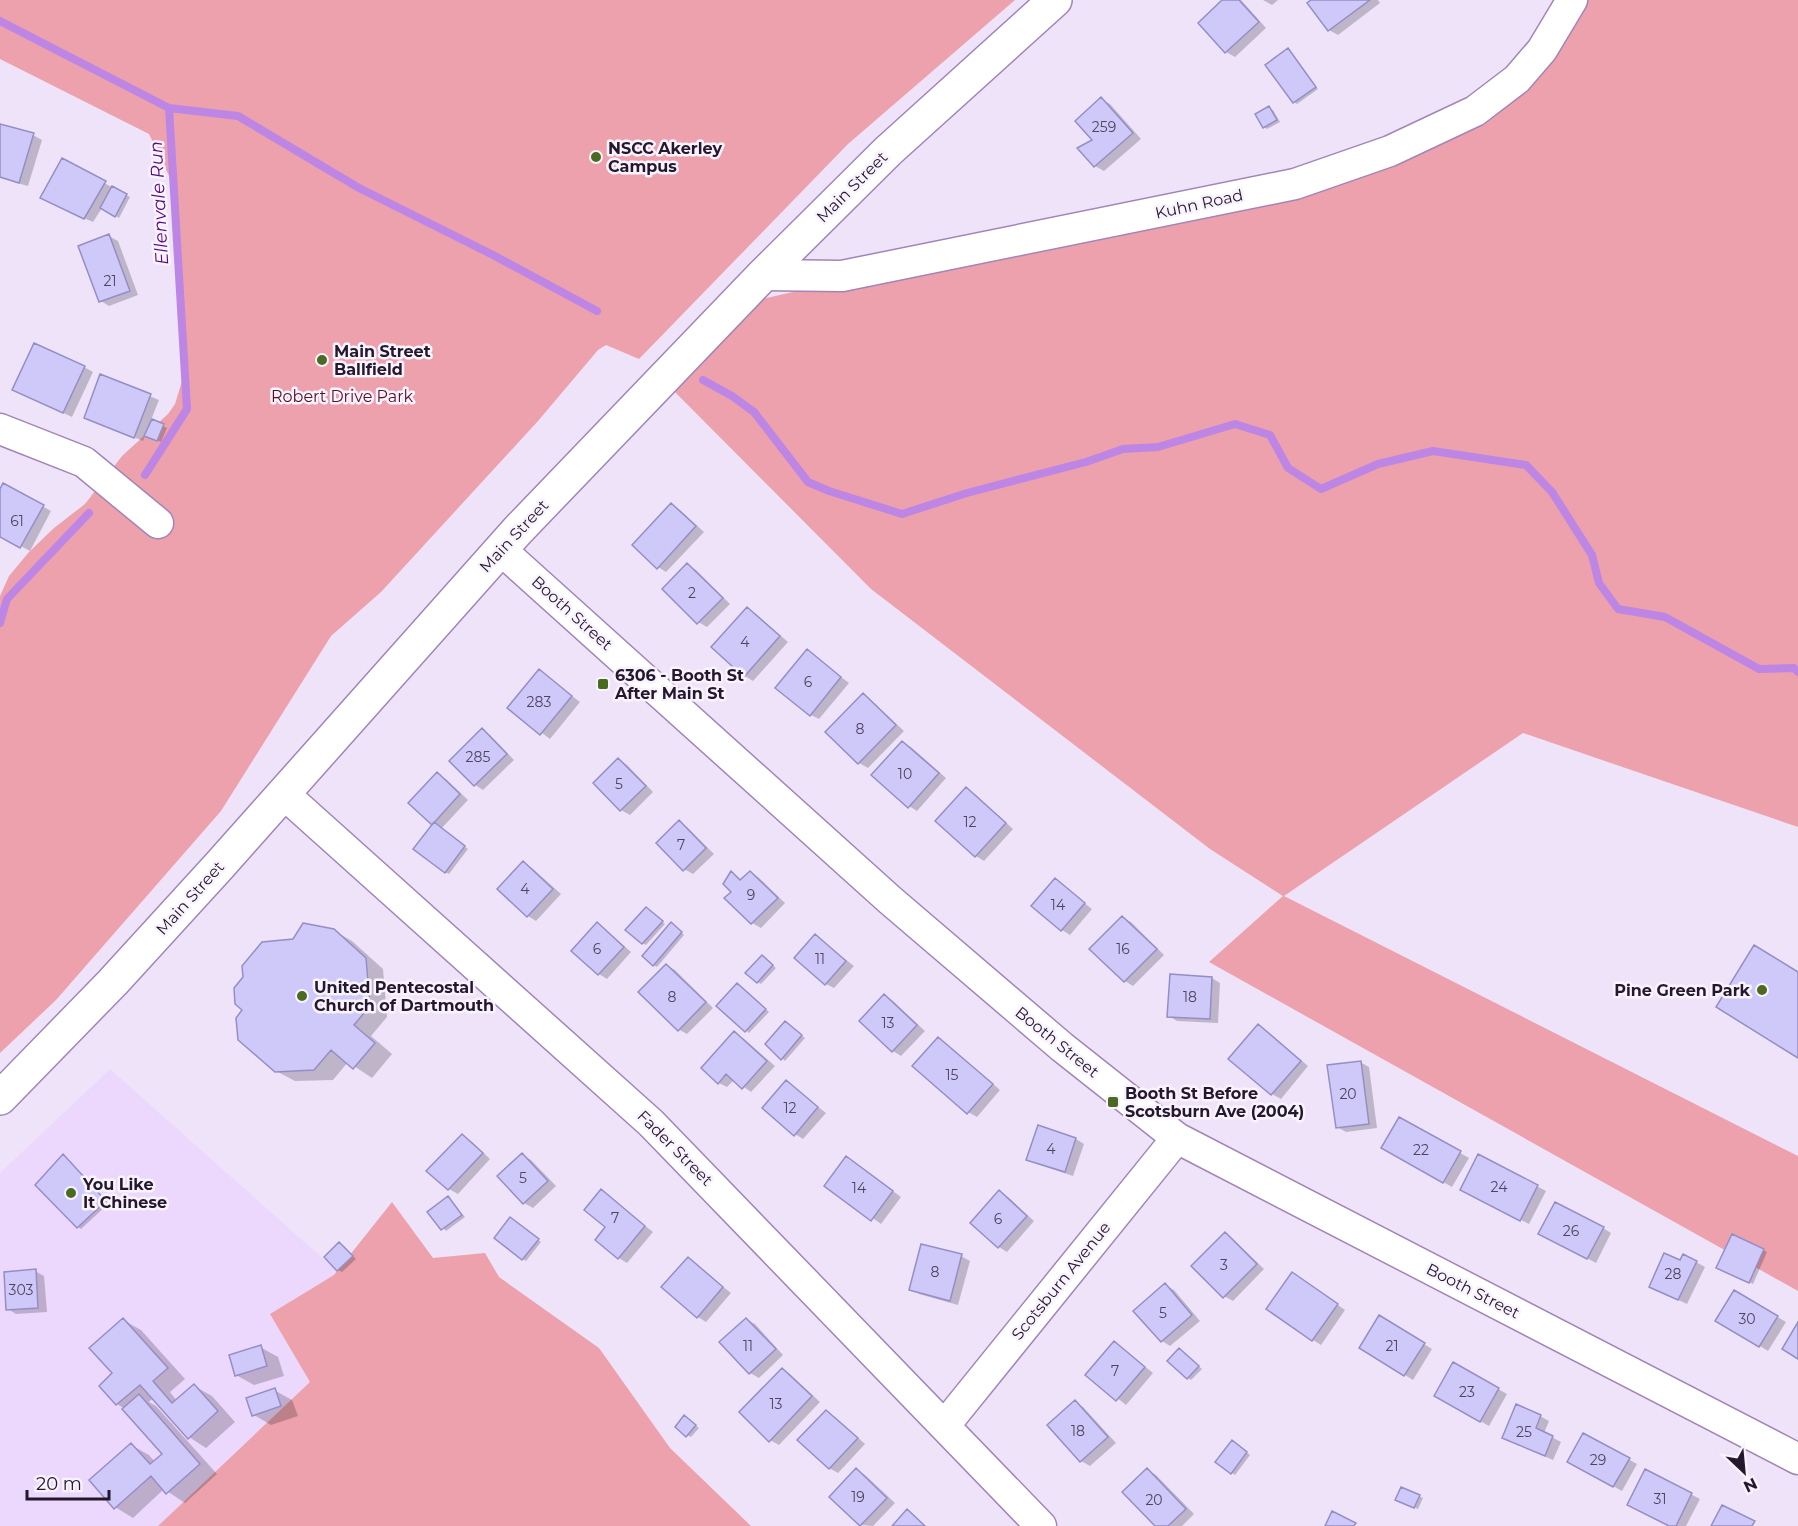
<svg xmlns="http://www.w3.org/2000/svg" width="1798" height="1526" viewBox="0 0 1798 1526" font-family="Montserrat,sans-serif">
	<style>
		.built { fill: #edd8fd }
		.green { fill: #eca1ac }
		.shadow { fill: #0003 }
		.lines { fill: none; stroke-linecap: round; stroke-linejoin: round }
		.stream { stroke: #bd86e4; stroke-width: 8 }
		.building { fill: #cfc9f9; stroke: #958ec5; stroke-width: 1.5 }
		.street-casing { stroke: #a285b8; stroke-width: 33 }
		.primary-casing { stroke: #a285b8; stroke-width: 36 }
		.street { stroke: #fff; stroke-width: 30 }
		.primary { stroke: #fff; stroke-width: 33 }
		.poi-dot { fill: #496a20; stroke: #f9f3fe; stroke-width: 2 }
		.labels { text-anchor: middle; dominant-baseline: central; stroke-width: 5; stroke-linejoin: round; paint-order: stroke }
		.number-label { font-size: 14px; fill: #4f445f }
		.poi-label { font-size: 16px; font-weight: bold; fill: #24182c; stroke: #f9f3fe; text-anchor: start }
		.street-label { font-size: 16px; fill: #24182c; stroke: #f9f3fe }
		.park-label { font-size: 16px; fill: #580f23; stroke: #f9f3fe }
		.water-label { font-size: 18px; font-style: italic; fill: #59097f; stroke: #f9f3fe }
	</style>
	<rect width="100%" height="100%" fill="#efe3fa"/>
	<path class="built" d="M110,1069L337,1271L334,1275L310,1382L158,1526H0V1173Z"/>
	<path class="green" d="M0,0H1015L848,144L639,359L606,345L598,350L538,421L381,592L331,636L221,811L56,1000L0,1053V596L9,576L29,552L54,528L85,504L122,456L168,414L175,404L182,381L180,316V235L172,182L149,134L0,59Z
		M1561,0H1798V827L1523,733L1284,896L1798,1156V1291L1209,962L1283,896L1210,849L871,589L662,379L740,304L842,281L1339,161L1521,76Z
		M392,1202L433,1258L485,1253L499,1277L599,1348L670,1448L751,1526H158L310,1382L270,1314L334,1275Z"/>
	<path class="shadow" d="M1224,0H1241L1266,28L1235,57L1226,52L1200,23Z
		M1263,0H1278L1272,5Z
		M1314,0H1378L1380,3L1338,35L1329,30L1309,3Z
		M1288,50L1291,52L1318,89L1297,104L1294,102Z
		M1101,99L1110,104L1141,139L1104,171L1095,166L1079,148L1094,141Z
		M1269,108L1273,110L1280,122L1267,129L1264,127Z
		M0,125L33,135L42,140L28,186L0,178Z
		M62,160L130,197L119,218L102,208L93,222L50,203Z
		M109,236L118,241L138,295L109,306L101,301Z
		M84,367L93,372L72,417L23,394Z
		M101,376L159,400L151,420L167,428L161,442L145,435L143,441L86,417Z
		M4,485L51,511L30,551L0,535V493Z
		M672,505L680,510L704,532L666,572L658,567Z
		M688,565L696,570L730,604L707,627L698,622Z
		M747,609L756,614L788,642L753,681L745,676Z
		M807,651L849,683L819,719L811,715Z
		M539,671L580,702L550,739L509,708Z
		M863,695L871,700L904,731L868,768L859,763L827,732Z
		M482,730L490,735L514,760L483,790L475,785L451,761Z
		M902,742L911,747L946,778L917,811L909,806Z
		M619,760L627,765L653,792L630,815L621,810L595,783Z
		M437,774L446,779L468,800L441,829L468,849L449,874L445,872L434,824Z
		M966,789L975,794L1013,829L984,861L976,856Z
		M679,822L687,827L714,854L693,874L684,869Z
		M523,863L532,868L561,894L536,921L528,916Z
		M750,872L758,877L785,903L761,928L752,923L727,898L733,892L732,873L742,880Z
		M1055,880L1092,909L1070,935L1062,930Z
		M650,911L665,924L646,945L642,943Z
		M1123,918L1131,922L1164,955L1133,986L1125,981Z
		M597,924L605,929L631,952L607,979L599,974Z
		M675,926L684,935L657,967L653,965Z
		M333,930L352,941L383,969L387,1017L371,1036L392,1054L372,1078L348,1062L333,1080L295,1081L276,1071L294,941Z
		M815,936L854,966L834,988L826,984Z
		M766,959L776,968L761,984L758,982Z
		M666,965L675,970L713,1008L687,1034L678,1029Z
		M1212,978L1220,983L1218,1023L1177,1021L1169,1016Z
		M741,987L769,1012L749,1033L746,1030Z
		M885,996L893,1001L925,1031L901,1056L893,1051Z
		M789,1025L805,1038L785,1061L782,1058Z
		M1258,1026L1267,1031L1308,1066L1281,1099L1272,1094Z
		M735,1033L743,1038L775,1066L751,1092L734,1080L727,1087L719,1083Z
		M938,1039L947,1044L1000,1090L977,1117L968,1112Z
		M1360,1062L1369,1067L1377,1128L1346,1132L1337,1127Z
		M786,1082L826,1113L803,1139L795,1134Z
		M1400,1119L1469,1158L1452,1187L1383,1148Z
		M463,1136L471,1141L490,1159L458,1194L449,1189L429,1170Z
		M1076,1139L1084,1144L1073,1176L1037,1164L1028,1159Z
		M523,1155L531,1160L556,1186L533,1208L524,1203Z
		M63,1156L108,1204L81,1229L78,1227Z
		M1479,1156L1546,1191L1529,1224L1471,1194Z
		M855,1163L901,1197L881,1224L826,1185Z
		M601,1191L653,1232L627,1263L619,1258L607,1227Z
		M999,1192L1008,1197L1034,1221L1007,1252L999,1247Z
		M448,1198L465,1217L446,1231L429,1212Z
		M514,1221L541,1242L526,1261L523,1259Z
		M1603,1228L1611,1233L1596,1263L1549,1238Z
		M1225,1234L1233,1239L1264,1269L1233,1301L1224,1296Z
		M1733,1236L1767,1252L1753,1284L1722,1269Z
		M340,1244L356,1259L342,1272L338,1270Z
		M961,1256L970,1261L958,1305L919,1294L911,1289Z
		M688,1259L731,1293L706,1322L698,1317Z
		M1680,1262H1696L1705,1267L1687,1304L1659,1291Z
		M35,1271L44,1276L47,1312L16,1314L8,1309Z
		M1301,1279L1345,1310L1321,1345L1313,1340Z
		M1165,1285L1174,1290L1200,1321L1170,1346L1162,1341Z
		M1735,1292L1786,1322L1768,1351L1717,1320Z
		M1380,1317L1432,1349L1413,1380L1361,1348Z
		M123,1320L141,1330L185,1379L170,1392L177,1401L194,1386L212,1396L235,1422L206,1448L189,1437L153,1398L149,1402L156,1406L217,1474L185,1503L164,1489L133,1518L115,1507L131,1445L149,1455L155,1462L164,1454L125,1409L117,1404L114,1374Z
		M747,1320L755,1324L783,1355L759,1378L750,1373Z
		M1114,1342L1153,1373L1126,1405L1087,1374Z
		M260,1347L278,1357L284,1376L254,1385L236,1375Z
		M1180,1350L1202,1369L1191,1380L1188,1378Z
		M1454,1364L1507,1394L1489,1426L1436,1396Z
		M782,1369L790,1374L820,1402L779,1445L770,1440Z
		M274,1390L292,1400L298,1416L271,1425L254,1415Z
		M1075,1402L1083,1407L1116,1443L1090,1466L1081,1461L1049,1425Z
		M826,1412L835,1417L865,1444L838,1473L829,1468Z
		M1540,1416L1549,1421L1544,1433L1561,1442L1553,1460L1512,1442Z
		M688,1419L699,1428L691,1437L687,1435Z
		M1584,1435L1637,1464L1622,1491L1569,1462Z
		M1236,1444L1250,1455L1235,1475L1232,1473Z
		M857,1470L865,1475L895,1503L873,1526L861,1525L831,1497Z
		M1147,1470L1156,1475L1194,1514L1182,1526H1157Z
		M1646,1471L1700,1499L1686,1526H1671Z
		M1419,1496L1423,1498L1418,1509L1401,1502Z"/>
	<g class="lines">
		<path class="stream" d="M0,21L169,108L187,409L145,475
			M169,108L238,116L359,188L493,255L597,311
			M703,380L732,396L754,412L808,482L829,491L902,514L967,493L1086,462L1123,449L1158,447L1235,424L1270,435L1288,468L1321,489L1378,464L1433,451L1526,465L1552,492L1592,555L1599,583L1618,609L1665,617L1759,669L1794,668L1798,672
			M0,623L7,599L89,513"/>
	</g>
	<path class="building" d="M1222,0H1239L1259,22L1225,53L1198,23Z
		M1311,0H1370L1328,31L1307,3Z
		M1288,48L1316,87L1293,103L1265,65Z
		M1101,97L1133,133L1094,167L1077,148L1092,140L1075,121Z
		M1269,106L1277,120L1263,128L1255,114Z
		M0,124L34,133L19,183L0,177Z
		M62,158L106,181L84,219L40,198Z
		M112,186L127,194L115,217L100,208Z
		M109,234L130,291L99,302L78,246Z
		M34,343L85,366L63,413L12,390Z
		M100,374L151,394L134,438L84,418Z
		M152,419L164,424L157,441L144,436Z
		M3,483L44,505L20,548L0,537V489Z
		M671,503L696,526L657,569L632,545Z
		M687,563L723,598L697,624L662,589Z
		M747,607L780,636L744,677L711,647Z
		M807,649L841,677L810,716L775,688Z
		M539,669L572,696L540,735L507,708Z
		M863,693L896,725L858,764L825,732Z
		M482,728L507,754L474,786L449,761Z
		M902,741L939,773L908,808L871,775Z
		M618,758L646,786L620,811L593,783Z
		M437,772L460,794L432,825L408,803Z
		M966,787L1006,823L975,857L935,821Z
		M679,820L706,848L683,871L656,843Z
		M434,822L465,846L445,873L413,849Z
		M523,861L553,889L527,917L497,889Z
		M731,871L740,880L750,871L778,898L751,924L724,898L731,892L723,884Z
		M1055,878L1085,903L1061,931L1031,906Z
		M646,907L663,921L642,944L625,930Z
		M1122,916L1157,949L1124,982L1089,949Z
		M597,922L624,947L598,975L571,951Z
		M671,922L682,932L653,966L642,956Z
		M303,923L334,929L366,958L370,1006L354,1025L375,1043L353,1069L331,1050L314,1070L275,1072L238,1040L236,1018L242,1010L235,1004L234,988L243,977L242,966L262,942L293,939Z
		M815,934L846,961L825,985L794,958Z
		M1754,945L1798,972V1058L1716,1007Z
		M762,955L773,965L757,983L745,973Z
		M666,964L706,1002L678,1031L638,992Z
		M1170,974L1212,977L1210,1019L1167,1017Z
		M737,983L766,1009L745,1032L716,1006Z
		M884,994L917,1025L892,1052L859,1021Z
		M785,1021L802,1035L781,1060L765,1044Z
		M1258,1024L1301,1061L1271,1095L1228,1059Z
		M734,1031L767,1061L742,1089L726,1074L718,1084L701,1068Z
		M938,1037L993,1084L967,1114L912,1066Z
		M1361,1061L1369,1124L1336,1128L1327,1065Z
		M786,1080L818,1107L794,1136L762,1108Z
		M1399,1117L1461,1151L1443,1183L1381,1148Z
		M1038,1125L1076,1138L1065,1172L1026,1160Z
		M462,1134L483,1153L448,1190L426,1171Z
		M522,1153L548,1181L523,1204L497,1176Z
		M63,1154L106,1201L77,1228L35,1185Z
		M1478,1154L1538,1185L1520,1221L1460,1190Z
		M846,1156L893,1191L871,1221L824,1186Z
		M601,1189L645,1226L618,1259L595,1240L605,1227L584,1210Z
		M999,1190L1027,1216L998,1248L970,1223Z
		M448,1196L462,1215L441,1230L427,1212Z
		M1555,1202L1604,1227L1587,1259L1538,1234Z
		M510,1217L539,1239L522,1260L494,1238Z
		M1225,1232L1257,1264L1223,1298L1191,1266Z
		M1732,1234L1764,1249L1749,1283L1716,1268Z
		M339,1242L353,1256L337,1271L324,1257Z
		M921,1244L962,1254L950,1301L909,1290Z
		M1664,1253L1680,1260L1683,1254L1697,1261L1678,1300L1649,1287Z
		M688,1257L723,1287L697,1318L661,1287Z
		M36,1269L38,1308L6,1310L4,1272Z
		M1292,1272L1338,1304L1312,1341L1266,1309Z
		M1165,1283L1192,1315L1161,1342L1133,1311Z
		M1734,1290L1778,1316L1759,1347L1715,1321Z
		M1379,1315L1425,1343L1404,1376L1359,1348Z
		M123,1318L168,1368L153,1381L172,1403L194,1384L218,1411L188,1439L140,1385L116,1405L99,1386L112,1373L89,1348Z
		M746,1318L776,1349L749,1374L719,1342Z
		M1798,1322V1359L1782,1349Z
		M1114,1341L1145,1367L1116,1401L1085,1375Z
		M261,1345L267,1366L235,1376L229,1355Z
		M1179,1348L1199,1366L1187,1379L1167,1361Z
		M1453,1362L1499,1388L1480,1422L1434,1396Z
		M782,1368L812,1396L769,1442L739,1412Z
		M275,1388L281,1406L252,1416L246,1398Z
		M139,1394L200,1464L166,1494L151,1476L114,1509L89,1480L131,1443L150,1464L162,1454L122,1409Z
		M1075,1400L1108,1437L1080,1462L1047,1425Z
		M1516,1404L1541,1415L1536,1428L1553,1436L1545,1456L1502,1438Z
		M826,1410L858,1438L829,1469L797,1440Z
		M684,1415L696,1425L686,1437L675,1427Z
		M1583,1433L1630,1458L1613,1487L1567,1462Z
		M1232,1440L1247,1452L1231,1474L1215,1462Z
		M856,1468L887,1498L860,1526L829,1497Z
		M1147,1468L1186,1509L1168,1526H1155L1122,1492Z
		M1645,1469L1692,1493L1676,1526H1669L1627,1505Z
		M1401,1487L1420,1495L1414,1508L1395,1500Z
		M1722,1505L1755,1521L1752,1526H1711Z
		M907,1509L925,1526H892Z
		M1332,1511L1356,1523L1354,1526H1325Z"/>
	<g class="lines">
		<defs>
			<path id="street" d="M763,275L842,276L1295,184L1390,151L1475,111L1517,79L1542,50L1572,0
				M0,429L84,462L158,523
				M500,549L890,900L1062,1047L1177,1138L1798,1459
				M284,794L651,1123L1041,1526
				M945,1425L1177,1138"/>
			<path id="primary" d="M0,1098L113,982L219,866L518,530L763,275L888,151L1055,0"/>
		</defs>
		<use href="#street" class="street-casing"/>
		<use href="#primary" class="primary-casing"/>
		<use href="#street" class="street"/>
		<use href="#primary" class="primary"/>
	</g>
	<g class="poi-dot">
		<circle cx="596" cy="157" r="6"/>
		<circle cx="322" cy="360" r="6"/>
		<rect x="597" y="678" width="12" height="12" rx="3"/>
		<circle cx="1762" cy="990" r="6"/>
		<circle cx="302" cy="996" r="6"/>
		<rect x="1107" y="1096" width="12" height="12" rx="3"/>
		<circle cx="71" cy="1193" r="6"/>
	</g>
	<g class="labels">
		<g class="number-label">
			<text x="1104" y="127">259</text>
			<text x="110" y="281">21</text>
			<text x="17" y="521">61</text>
			<text x="692" y="593">2</text>
			<text x="745" y="642">4</text>
			<text x="808" y="682">6</text>
			<text x="539" y="702">283</text>
			<text x="860" y="729">8</text>
			<text x="478" y="757">285</text>
			<text x="905" y="774">10</text>
			<text x="619" y="784">5</text>
			<text x="970" y="822">12</text>
			<text x="681" y="845">7</text>
			<text x="525" y="889">4</text>
			<text x="751" y="895">9</text>
			<text x="1058" y="905">14</text>
			<text x="597" y="949">6</text>
			<text x="1123" y="949">16</text>
			<text x="820" y="959">11</text>
			<text x="672" y="997">8</text>
			<text x="1190" y="997">18</text>
			<text x="888" y="1023">13</text>
			<text x="952" y="1075">15</text>
			<text x="1348" y="1094">20</text>
			<text x="790" y="1108">12</text>
			<text x="1051" y="1149">4</text>
			<text x="1421" y="1150">22</text>
			<text x="523" y="1178">5</text>
			<text x="1499" y="1187">24</text>
			<text x="859" y="1188">14</text>
			<text x="615" y="1218">7</text>
			<text x="998" y="1219">6</text>
			<text x="1571" y="1231">26</text>
			<text x="1224" y="1265">3</text>
			<text x="935" y="1272">8</text>
			<text x="1673" y="1274">28</text>
			<text x="21" y="1290">303</text>
			<text x="1163" y="1313">5</text>
			<text x="1747" y="1319">30</text>
			<text x="748" y="1346">11</text>
			<text x="1392" y="1346">21</text>
			<text x="1115" y="1371">7</text>
			<text x="1467" y="1392">23</text>
			<text x="776" y="1404">13</text>
			<text x="1078" y="1431">18</text>
			<text x="1524" y="1432">25</text>
			<text x="1598" y="1460">29</text>
			<text x="858" y="1497">19</text>
			<text x="1660" y="1499">31</text>
			<text x="1154" y="1500">20</text>
		</g>
		<g class="poi-label">
			<text x="608" y="148">NSCC Akerley<tspan x="608" dy="18">Campus</tspan></text>
			<text x="334" y="351">Main Street<tspan x="334" dy="18">Ballfield</tspan></text>
			<text x="615" y="675">6306 - Booth St<tspan x="615" dy="18">After Main St</tspan></text>
			<text x="314" y="987">United Pentecostal<tspan x="314" dy="18">Church of Dartmouth</tspan></text>
			<text x="1750" y="990" text-anchor="end">Pine Green Park</text>
			<text x="1125" y="1093">Booth St Before<tspan x="1125" dy="18">Scotsburn Ave (2004)</tspan></text>
			<text x="83" y="1184">You Like<tspan x="83" dy="18">It Chinese</tspan></text>
		</g>
		<g class="street-label">
			<text transform="translate(852 187) rotate(-45)">Main Street</text>
			<text transform="translate(1199 204) rotate(-12)">Kuhn Road</text>
			<text transform="translate(514 536) rotate(-47)">Main Street</text>
			<text transform="translate(572 613) rotate(42)">Booth Street</text>
			<text transform="translate(190 898) rotate(-48)">Main Street</text>
			<text transform="translate(1057 1042) rotate(39)">Booth Street</text>
			<text transform="translate(675 1148) rotate(45)">Fader Street</text>
			<text transform="translate(1061 1281) rotate(-51)">Scotsburn Avenue</text>
			<text transform="translate(1473 1291) rotate(27)">Booth Street</text>
		</g>
		<g class="park-label">
			<text x="342" y="396">Robert Drive Park</text>
		</g>
		<g class="water-label">
			<text transform="translate(159 203) rotate(-93)">Ellenvale Run</text>
		</g>
	</g>
	<g transform="translate(1744 1472) rotate(154)" stroke="#f9f3fe" stroke-width="4.5" paint-order="stroke">
	<path d="M0-4.5L10 22L0 15L-10 22Z" fill="#24182c"/>
	<text y="-9" font-size="16" font-weight="bold" text-anchor="middle" fill="#24182c">N</text>
	</g>
	<path d="M27 1490v9h82v-9" fill="none" stroke="#24182c" stroke-width="3"/>
	<text x="36" y="1490" font-size="18" fill="#24182c" stroke="#f9f3fe" stroke-width="4.5" paint-order="stroke">20 m</text>
</svg>
